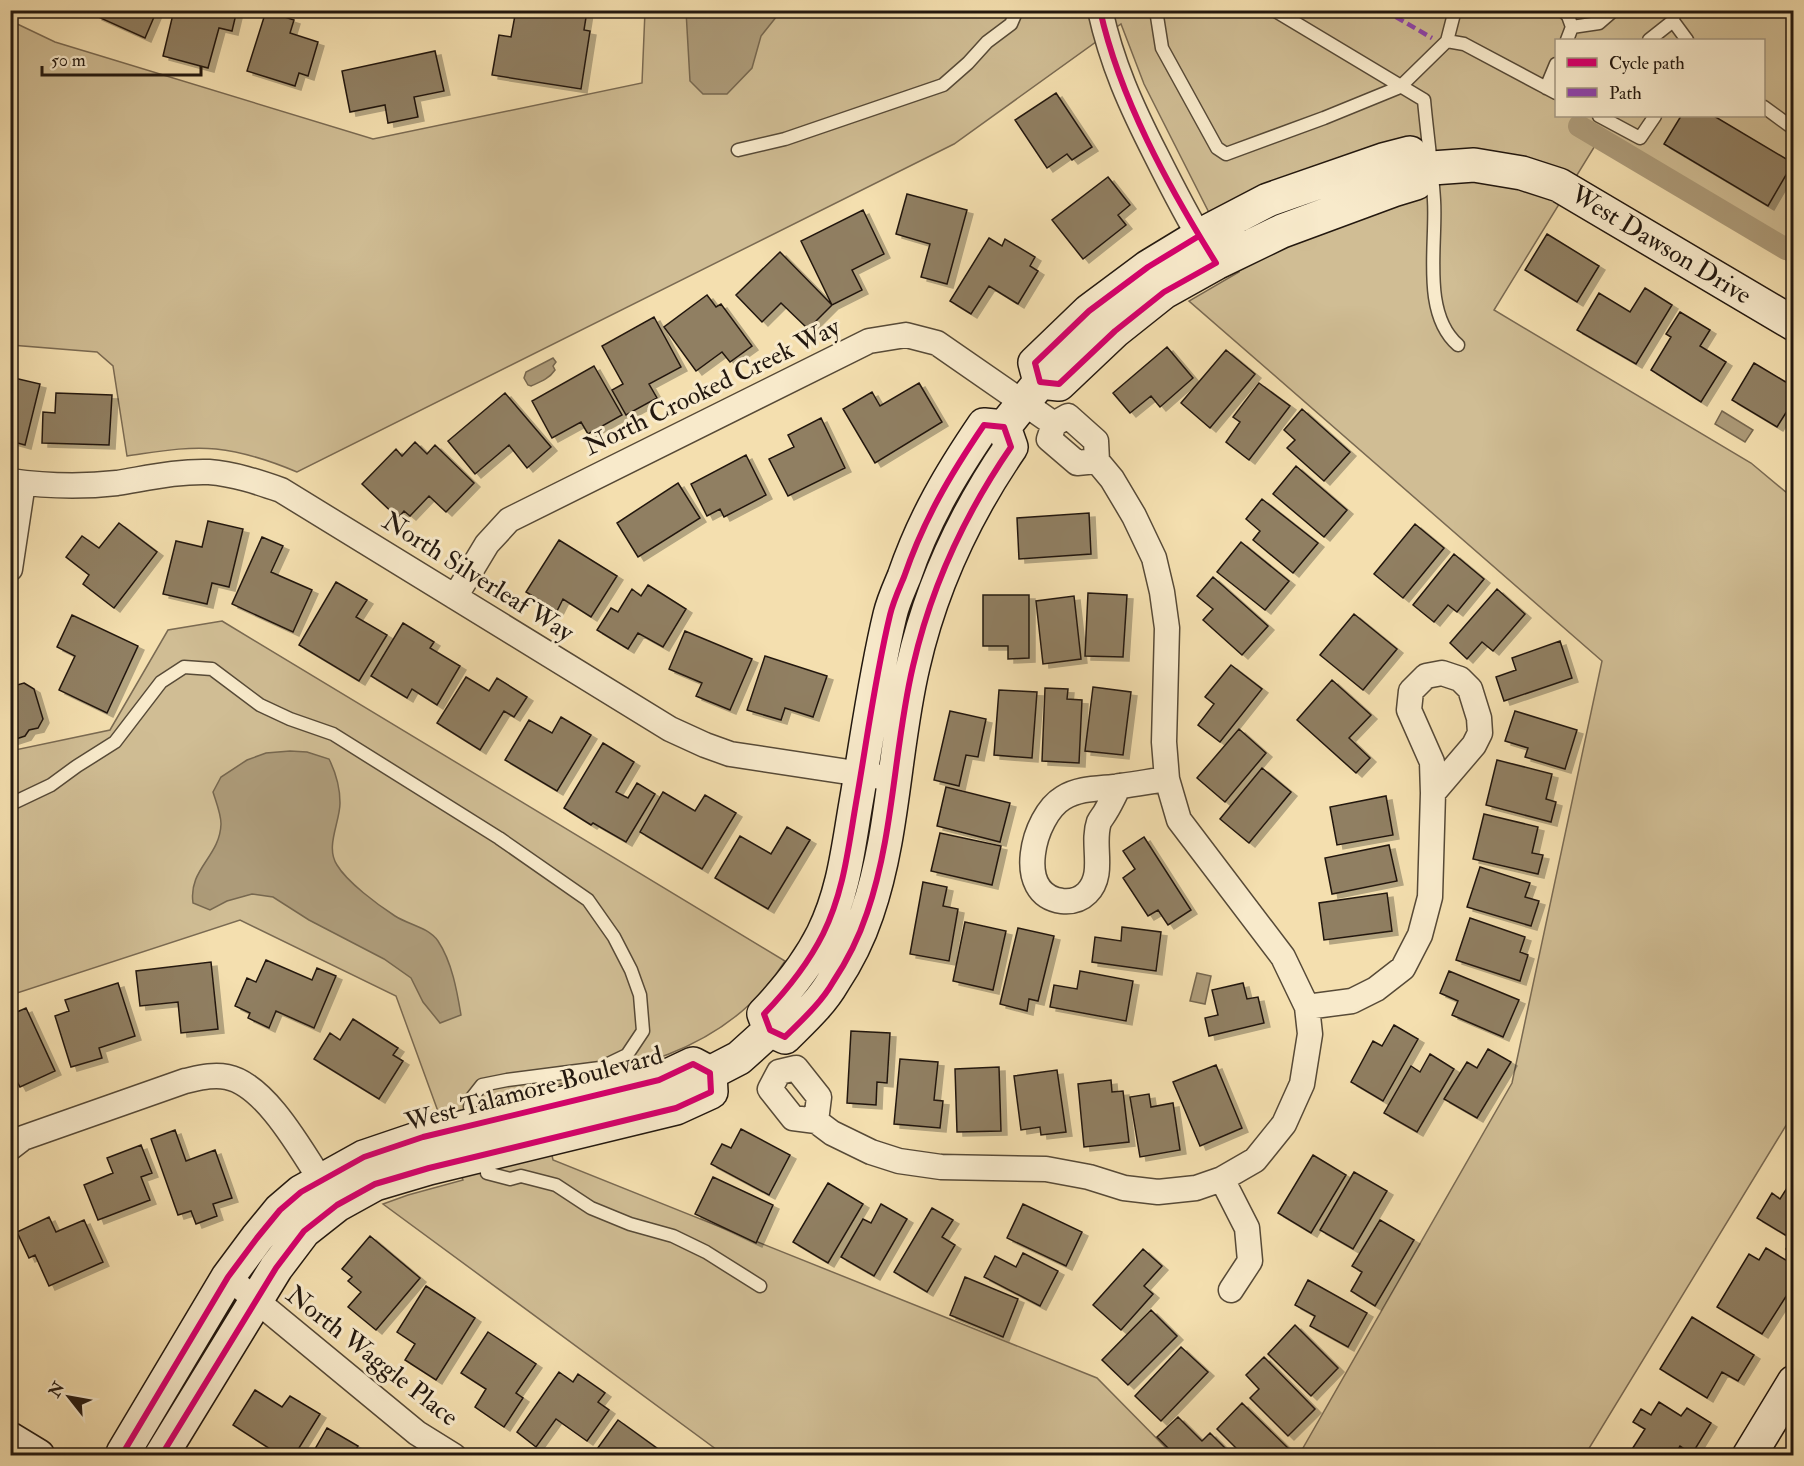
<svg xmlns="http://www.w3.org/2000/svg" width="1804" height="1466" viewBox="0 0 1804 1466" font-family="'IM FELL Double Pica',serif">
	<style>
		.green { fill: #d0bd94; stroke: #7a6a52; stroke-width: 1.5; fill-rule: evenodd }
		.water { fill: #ad9b79; stroke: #76674f; stroke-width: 1.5 }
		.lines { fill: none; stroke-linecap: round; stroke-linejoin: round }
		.canal { stroke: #ad9b79; stroke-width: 22 }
		.building { fill: #907f62; stroke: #23180f; stroke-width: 1.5; filter: url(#shadow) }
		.lane-casing { stroke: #574a37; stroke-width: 15 }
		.street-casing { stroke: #574a37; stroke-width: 27 }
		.secondary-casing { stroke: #23180f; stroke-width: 36 }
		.lane { stroke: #f8eacb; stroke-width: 12 }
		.street { stroke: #f8eacb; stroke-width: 24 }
		.secondary { stroke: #f8eacb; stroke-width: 33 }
		.quiet { stroke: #8e44ad; stroke-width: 4.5; stroke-dasharray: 9 4.5; stroke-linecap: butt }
		.cycleway-casing { stroke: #f8eacb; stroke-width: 10 }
		.cycleway { stroke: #d6006c; stroke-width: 6 }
		.labels { text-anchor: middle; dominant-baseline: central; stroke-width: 6; stroke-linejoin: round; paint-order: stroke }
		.street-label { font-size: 26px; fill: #23180f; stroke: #f8eacb }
	</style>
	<defs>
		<filter id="shadow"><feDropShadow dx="6" dy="4" stdDeviation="0" flood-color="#0004"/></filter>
	</defs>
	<rect width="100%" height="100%" fill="#f4dfaf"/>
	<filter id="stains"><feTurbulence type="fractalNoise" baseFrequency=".00333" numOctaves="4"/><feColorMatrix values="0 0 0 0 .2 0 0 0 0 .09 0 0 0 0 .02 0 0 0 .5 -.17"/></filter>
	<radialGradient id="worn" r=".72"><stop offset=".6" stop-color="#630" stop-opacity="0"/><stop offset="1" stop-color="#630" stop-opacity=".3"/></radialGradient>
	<path class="green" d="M645,11H1793V264L1596,144L1494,310L1751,463L1793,498V1114L1585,1455H1299L1512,1083L1602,661L1189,301L1239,272L1144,84L1121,24L954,144L297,472C271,461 244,452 216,449C186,446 156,452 127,456L113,366L97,352L11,345V21L55,42L373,139L642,83ZM1556,40H1764V116H1556Z
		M222,621L785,961C779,970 773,979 766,987C708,1056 620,1071 537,1089L553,1160L1097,1378L1173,1455H724L383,1204L408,1195L463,1180L396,996L240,920L11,995L10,751L110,730L168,630Z"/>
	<path class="water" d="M686,11V10L781,11L761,36L752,68L727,94H703L690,81Z
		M553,358L556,362L553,366L555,370C549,379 540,382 531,386L528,385L524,378L526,372Z
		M1722,411L1753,430L1745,442L1715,424Z
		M290,751L307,752L329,759C336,773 340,786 340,803C340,822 325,847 337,865C347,882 378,905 395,916C409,925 428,927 438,941C452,962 457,991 461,1015L440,1023L423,1002L411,978L384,959L309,920L273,897L252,894L227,901L210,910L193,903C188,869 220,857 221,824C221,814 216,802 213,792L221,777L247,760L266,753Z
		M1197,973L1211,976L1205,1004L1190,1001Z"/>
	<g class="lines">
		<path class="canal" d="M1579,126L1786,249L1794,243"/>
	</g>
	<path class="building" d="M99,10H157L145,38L96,16Z
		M174,10H237L232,31L219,28L208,68L163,56Z
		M516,10L587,11L584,30L590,31L581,89L492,75L499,35L511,37Z
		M266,11L294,20L290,33L318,42L308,76L299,73L295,86L247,71Z
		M435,51L444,91L414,97L418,117L388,123L385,105L350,112L342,71Z
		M1056,93L1092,147L1072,160L1067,154L1047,168L1015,120Z
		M1681,116H1714L1793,163L1768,206L1664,144Z
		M1108,177L1130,205L1118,215L1126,225L1083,259L1052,220Z
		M907,194L967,210L947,284L921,277L930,244L896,234Z
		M863,210L884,254L852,270L862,290L832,305L801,241Z
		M1547,234L1599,266L1577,302L1525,270Z
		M989,238L1002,246L1005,239L1035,257L1030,266L1038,271L1018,304L989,286L971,314L950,301Z
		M780,252L832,305L808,329L781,303L762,322L736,295Z
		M1645,288L1672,305L1636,364L1577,330L1599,293L1630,312Z
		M707,295L716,307L721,304L752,346L730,362L722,352L696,371L664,327Z
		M1680,312L1710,330L1700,346L1726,362L1701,402L1651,370L1671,337L1666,334Z
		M654,317L681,367L649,384L657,398L626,415L612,390L623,384L602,346Z
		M1167,347L1193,378L1160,407L1151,396L1130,413L1113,393Z
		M1226,350L1255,374L1210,428L1181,403Z
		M1754,363L1794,387V400L1777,427L1732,400Z
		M594,366L622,415L588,434L581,422L552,438L532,401Z
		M10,377L40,384L25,445L10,441Z
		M919,383L942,422L875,463L843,409L872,392L880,406Z
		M1259,383L1290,406L1249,460L1226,442L1240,422L1233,417Z
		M56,393L112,395L109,445L42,443L43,412L55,413Z
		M505,393L551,447L527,468L509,445L475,474L448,441Z
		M1302,409L1350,452L1324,481L1287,448L1295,440L1284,430Z
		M821,418L845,468L788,496L769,459L794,447L788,435Z
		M415,442L427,454L435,445L474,483L446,512L429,496L410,516L404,511L398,518L362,484L396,449L402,456Z
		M746,455L766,495L724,517L720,509L707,516L691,484Z
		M1296,466L1347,510L1324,537L1273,494Z
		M678,483L700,518L638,557L617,523Z
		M1262,499L1318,543L1293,573L1253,540L1260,531L1246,519Z
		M1089,513L1091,554L1019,559L1017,518Z
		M208,521L243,529L229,587L212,583L207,604L163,594L176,541L202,547Z
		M119,523L157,552L114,608L83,584L89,575L66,557L82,536L99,548Z
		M1415,524L1444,548L1403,598L1374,574Z
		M262,537L283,546L271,572L312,590L293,632L232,604Z
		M559,540L617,576L591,617L563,599L557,611L526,592Z
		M1241,542L1289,581L1265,610L1217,572Z
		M1454,554L1484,579L1457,612L1448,605L1434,622L1413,605Z
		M1213,577L1268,626L1242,655L1203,620L1213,609L1197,596Z
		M336,582L367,600L356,617L387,635L359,681L299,645Z
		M648,585L686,609L663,647L638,633L628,649L597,630L611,608L618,612L632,589L641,596Z
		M1497,589L1525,614L1493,651L1482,642L1467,659L1450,643Z
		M1088,593L1127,595L1123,657L1085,656Z
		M983,595H1029V658L1008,659V646H983Z
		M1074,596L1081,659L1043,664L1036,601Z
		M1354,614L1397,649L1363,690L1320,655Z
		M72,615L138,646L107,713L59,690L75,656L57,647Z
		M403,623L434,642L430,648L460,666L437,705L412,689L407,698L371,676Z
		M685,631L752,659L730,710L696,696L702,683L669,669Z
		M1560,641L1572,678L1504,701L1496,677L1516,670L1512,658Z
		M765,656L827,676L813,717L785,708L781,720L747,710Z
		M1231,665L1262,689L1220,742L1198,725L1214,704L1205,697Z
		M466,677L489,691L497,678L527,697L514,717L504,711L480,750L437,723Z
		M1332,680L1371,715L1349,738L1370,758L1356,773L1297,720Z
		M24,683L34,689L43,719L38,728L29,730L25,736L10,741V687Z
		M1093,687L1131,692L1123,755L1085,751Z
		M1045,688L1068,689L1067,699L1082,700L1079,763L1042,761Z
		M999,690L1037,692L1032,758L994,755Z
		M950,711L986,719L978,757L966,755L959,786L934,780Z
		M1515,711L1577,730L1565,769L1525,757L1528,748L1505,741Z
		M561,717L591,735L557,791L505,760L529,720L552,733Z
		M1239,729L1266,753L1225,802L1197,778Z
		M603,743L634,762L616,792L628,798L637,783L655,794L626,842L593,823L591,825L564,808Z
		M1497,760L1552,774L1546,799L1556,802L1551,822L1486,805Z
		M1262,768L1291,792L1249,843L1220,819Z
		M946,787L1010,803L1000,842L937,826Z
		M663,792L695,811L705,795L736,813L702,869L640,832Z
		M1386,796L1393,835L1337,845L1330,807Z
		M1484,814L1538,827L1532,853L1543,855L1538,874L1473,859Z
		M787,827L810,840L768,909L715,878L740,836L771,854Z
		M940,833L1001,846L992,885L931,871Z
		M1144,837L1191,910L1168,925L1158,910L1148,916L1123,878L1135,869L1123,851Z
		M1389,845L1397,881L1332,894L1325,858Z
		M1480,867L1530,883L1525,897L1539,901L1531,926L1467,907Z
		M923,882L947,887L943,906L958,909L949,961L910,954Z
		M1387,893L1392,931L1324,940L1319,903Z
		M1470,918L1525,937L1520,952L1528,955L1520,981L1456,960Z
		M965,922L1006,931L993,990L953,981Z
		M1122,927L1161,932L1156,971L1092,962L1095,937L1121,941Z
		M1018,928L1054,936L1038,1001L1029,999L1027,1011L1000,1004Z
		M266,960L312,980L317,968L336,976L314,1028L276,1011L269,1028L248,1018L250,1013L235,1006L247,978L256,982Z
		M211,962L218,1029L181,1033L178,1002L140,1006L136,971Z
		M1080,971L1133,981L1126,1021L1050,1007L1054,985L1077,989Z
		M1449,971L1519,1000L1503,1037L1452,1015L1458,1001L1440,993Z
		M118,983L135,1036L99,1048L102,1058L71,1067L55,1016L69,1011L65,1000Z
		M1243,983L1247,999L1258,997L1264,1023L1209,1036L1205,1018L1218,1015L1212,990Z
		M26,1008L55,1071L20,1087L15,1078L10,1080V1015Z
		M353,1019L398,1048L393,1055L403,1061L379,1099L314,1059L330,1033L340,1040Z
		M1394,1025L1418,1039L1383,1101L1351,1082L1373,1041L1382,1046Z
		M851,1031L890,1033L887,1083L877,1082L876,1105L847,1103Z
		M1488,1049L1511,1062L1477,1118L1444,1099L1467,1062L1477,1068Z
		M1430,1054L1454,1069L1417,1132L1384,1113L1411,1066L1420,1072Z
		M900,1059L938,1062L934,1100L943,1101L940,1128L894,1124Z
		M1216,1065L1242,1128L1200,1146L1173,1082Z
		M999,1067L1001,1131L957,1132L955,1069Z
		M1057,1070L1066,1132L1041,1135L1040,1127L1021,1130L1014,1076Z
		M1111,1080L1112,1092L1123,1091L1129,1142L1084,1147L1078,1084Z
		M1149,1094L1151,1107L1173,1103L1180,1150L1140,1157L1130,1097Z
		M741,1129L790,1155L769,1195L711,1164L722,1144L731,1148Z
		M175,1130L186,1161L215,1150L232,1198L213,1204L217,1216L196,1224L191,1211L178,1215L151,1139Z
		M141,1145L152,1173L141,1177L150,1200L98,1220L84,1185L113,1173L107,1158Z
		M1313,1155L1346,1175L1311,1233L1278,1213Z
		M1354,1172L1387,1191L1353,1249L1320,1230Z
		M713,1177L773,1205L756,1243L695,1214Z
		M1794,1177V1253L1786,1249L1792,1239L1757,1218L1772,1193L1780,1199Z
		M828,1183L863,1204L828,1263L793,1242Z
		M881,1204L907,1219L874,1276L841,1257L863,1219L871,1223Z
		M1023,1204L1082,1232L1066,1266L1007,1238Z
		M932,1208L953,1220L942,1237L955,1245L927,1292L894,1272Z
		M49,1217L56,1232L84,1220L103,1262L49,1286L35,1255L29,1258L17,1232Z
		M1380,1220L1414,1240L1375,1306L1351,1291L1362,1272L1352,1266Z
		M370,1236L420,1278L376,1330L348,1307L361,1292L348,1281L352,1277L342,1269Z
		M1766,1248L1794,1265V1284L1762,1334L1717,1307L1749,1254L1759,1260Z
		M1143,1249L1162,1266L1144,1286L1153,1294L1121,1330L1093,1305Z
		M1023,1253L1058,1271L1040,1306L984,1277L995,1256L1016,1267Z
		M965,1277L1018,1299L1003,1337L950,1315Z
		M1308,1280L1367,1313L1348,1347L1310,1326L1315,1316L1295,1305Z
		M426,1286L475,1318L436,1380L405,1360L415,1344L397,1332Z
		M1151,1310L1177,1336L1128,1385L1102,1360Z
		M1692,1317L1754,1355L1738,1381L1722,1372L1707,1398L1660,1369Z
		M1295,1325L1338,1368L1311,1396L1268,1354Z
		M488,1332L536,1364L516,1393L523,1398L504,1427L475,1407L486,1389L461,1373Z
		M1181,1347L1208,1372L1161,1421L1135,1396Z
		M1264,1357L1315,1409L1288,1436L1250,1398L1259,1389L1246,1375Z
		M559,1372L573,1382L578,1374L605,1393L598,1402L609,1410L587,1441L556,1419L536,1447L517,1432Z
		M255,1390L282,1407L290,1396L320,1414L294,1456H281L233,1425Z
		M1659,1402L1681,1416L1687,1408L1711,1423L1692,1454L1680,1446L1674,1456H1631L1629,1454L1645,1429L1633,1422L1641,1409L1651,1415Z
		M1242,1403L1291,1451L1286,1456H1244L1217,1429Z
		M1178,1417L1202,1441L1210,1433L1233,1456H1176L1157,1437Z
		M618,1420L665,1454L664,1456H592Z
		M327,1428L358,1446L352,1456H311Z"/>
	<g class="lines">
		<defs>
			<path id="lane" d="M1156,10L1162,48L1217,148L1226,154L1324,118L1400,87L1447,41L1464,44L1556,93
				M1274,10L1424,100C1427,133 1432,167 1434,200C1437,244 1421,313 1458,345
				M1562,10L1568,16L1572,27L1567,40
				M1674,10L1673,21L1687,40
				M1572,27L1599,23L1614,10
				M1649,40L1673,21
				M1447,41L1455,10
				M1553,85L1546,88L1556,64
				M1764,107L1794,129
				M1599,116L1640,138L1655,116
				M738,150L785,139L943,85L968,63L987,42L1011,24L1017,10
				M11,804L51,785L77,766L115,742L161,682L184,667L212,669L260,705L290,719L333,734L499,838L588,900L614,937L631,970L640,995L643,1031L627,1055L600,1068L507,1080L482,1085L471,1099L470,1107
				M487,1173L510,1179L521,1176L556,1185L591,1208L630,1224L673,1236L706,1252L760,1286"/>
			<path id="street" d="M1100,10C1112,64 1131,106 1156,155C1172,187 1188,218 1206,248
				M1068,416L1096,441L1097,461L1077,463L1049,439L1054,424Z
				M10,481C45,486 82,487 117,483C148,478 178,471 209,472C234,474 258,482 281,490L670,729L705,745L730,754L894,779
				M10,569L23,483
				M455,597L487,544L509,520L869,341L906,335L937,343L1054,424
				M1119,786C1115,794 1111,803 1106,811C1104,815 1101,818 1099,822C1091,845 1106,874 1087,893C1080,900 1072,902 1062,901C1013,895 1033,816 1063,798C1081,787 1102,789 1121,786C1137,784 1152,781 1167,779
				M1307,1007L1352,1001L1376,989L1403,968L1420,935L1430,897L1433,793L1474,745L1480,733L1479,718L1470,689L1460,679L1442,673L1426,676L1411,691L1409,710L1432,762L1433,793
				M796,1068L819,1097L816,1121L793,1118L770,1089L779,1072Z
				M816,1121L832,1133L871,1152L899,1161L941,1167L1046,1169L1089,1177L1124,1188L1158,1192L1196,1188L1222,1179L1255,1160L1284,1124L1302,1084L1310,1034L1307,1007L1283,957L1179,820L1167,779L1164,742L1167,628L1162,592L1154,558L1134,516L1112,479L1097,461
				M10,1148L23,1138L185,1081C199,1078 213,1074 227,1077C268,1085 306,1159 329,1193
				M1222,1179L1247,1228L1250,1261L1231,1290
				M228,1277L417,1433L454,1456"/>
			<path id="secondary" d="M1410,153L1418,169L1416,183L1393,190L1282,231L1216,263L1164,292L1115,331L1059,384L1040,382L1035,363L1089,311L1148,267L1199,236L1268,200L1383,160Z
				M1418,169L1474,165L1522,173L1559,185L1794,324
				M984,425L1004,427L1011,447C965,514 931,587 913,666C894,746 894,835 867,913C859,937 847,961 833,982C821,1003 802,1020 785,1037L770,1030L764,1014C787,990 808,964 823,934C844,891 848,849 856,803C867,740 875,677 890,615C893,602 899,589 904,577C924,519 950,475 984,425Z
				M1004,427L1040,382
				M710,1073L739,1058L770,1030
				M10,1439L38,1456
				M125,1456L123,1453L228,1277L257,1238L280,1210L301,1192L364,1157L423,1137L659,1080L693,1064L710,1073L711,1092L676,1108L429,1168L375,1184L337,1205L304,1231L276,1268L161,1456
				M1749,1456L1794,1382"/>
		</defs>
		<use href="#lane" class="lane-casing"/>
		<use href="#street" class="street-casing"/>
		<use href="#secondary" class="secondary-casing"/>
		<use href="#lane" class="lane"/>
		<use href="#street" class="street"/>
		<use href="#secondary" class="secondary"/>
		<path class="quiet" d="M1384,10L1432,38"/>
		<defs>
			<path id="cycleway" d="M1100,10C1120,99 1168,186 1216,263L1164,292L1115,331L1059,384L1040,382L1035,363L1089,311L1148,267L1199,236
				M984,425L1004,427L1011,447C965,514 931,587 913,666C894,746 894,835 867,913C859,937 847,961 833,982C821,1003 802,1020 785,1037L770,1030L764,1014C787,990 808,964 823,934C844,891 848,849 856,803C867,740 875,677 890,615C893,602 899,589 904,577C924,519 950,475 984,425Z
				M125,1456L123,1453L228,1277L257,1238L280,1210L301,1192L364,1157L423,1137L659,1080L693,1064L710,1073L711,1092L676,1108L429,1168L375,1184L337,1205L304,1231L276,1268L161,1456"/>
		</defs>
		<use href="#cycleway" class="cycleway-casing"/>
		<use href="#cycleway" class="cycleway"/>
	</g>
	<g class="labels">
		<g class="street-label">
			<text transform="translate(1661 245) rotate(31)">West Dawson Drive</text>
			<text transform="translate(712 387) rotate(-26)">North Crooked Creek Way</text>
			<text transform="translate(478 577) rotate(32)">North Silverleaf Way</text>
			<text transform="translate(534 1089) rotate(-15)">West Talamore Boulevard</text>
			<text transform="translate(372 1356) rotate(38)">North Waggle Place</text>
		</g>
	</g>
	<rect width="1804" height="1466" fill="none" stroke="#f4dfaf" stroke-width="36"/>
	<rect x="12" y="12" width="1780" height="1442" fill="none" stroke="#23180f" stroke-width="3"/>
	<rect x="18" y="18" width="1768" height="1430" fill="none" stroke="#23180f" stroke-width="1.5"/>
	<rect x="1555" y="39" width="210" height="78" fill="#f8eacb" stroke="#a39680" stroke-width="1.5"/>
	<rect x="1567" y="58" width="30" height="9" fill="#d6006c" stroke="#a39680" stroke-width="1.5"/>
	<text x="1609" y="69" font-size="18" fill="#23180f">Cycle path</text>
	<rect x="1567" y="88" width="30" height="9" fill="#8e44ad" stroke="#a39680" stroke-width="1.5"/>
	<text x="1609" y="99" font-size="18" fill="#23180f">Path</text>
	<g transform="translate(69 1397) rotate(301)" stroke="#f8eacb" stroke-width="4.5" paint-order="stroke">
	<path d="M0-4.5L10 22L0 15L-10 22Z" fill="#23180f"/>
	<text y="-9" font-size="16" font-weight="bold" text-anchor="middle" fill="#23180f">N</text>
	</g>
	<path d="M42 66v9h159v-9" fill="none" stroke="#23180f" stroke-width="3"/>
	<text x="51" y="66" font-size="18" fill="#23180f" stroke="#f8eacb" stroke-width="4.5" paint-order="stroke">50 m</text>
	<rect width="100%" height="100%" filter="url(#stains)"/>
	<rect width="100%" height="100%" fill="url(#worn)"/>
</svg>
